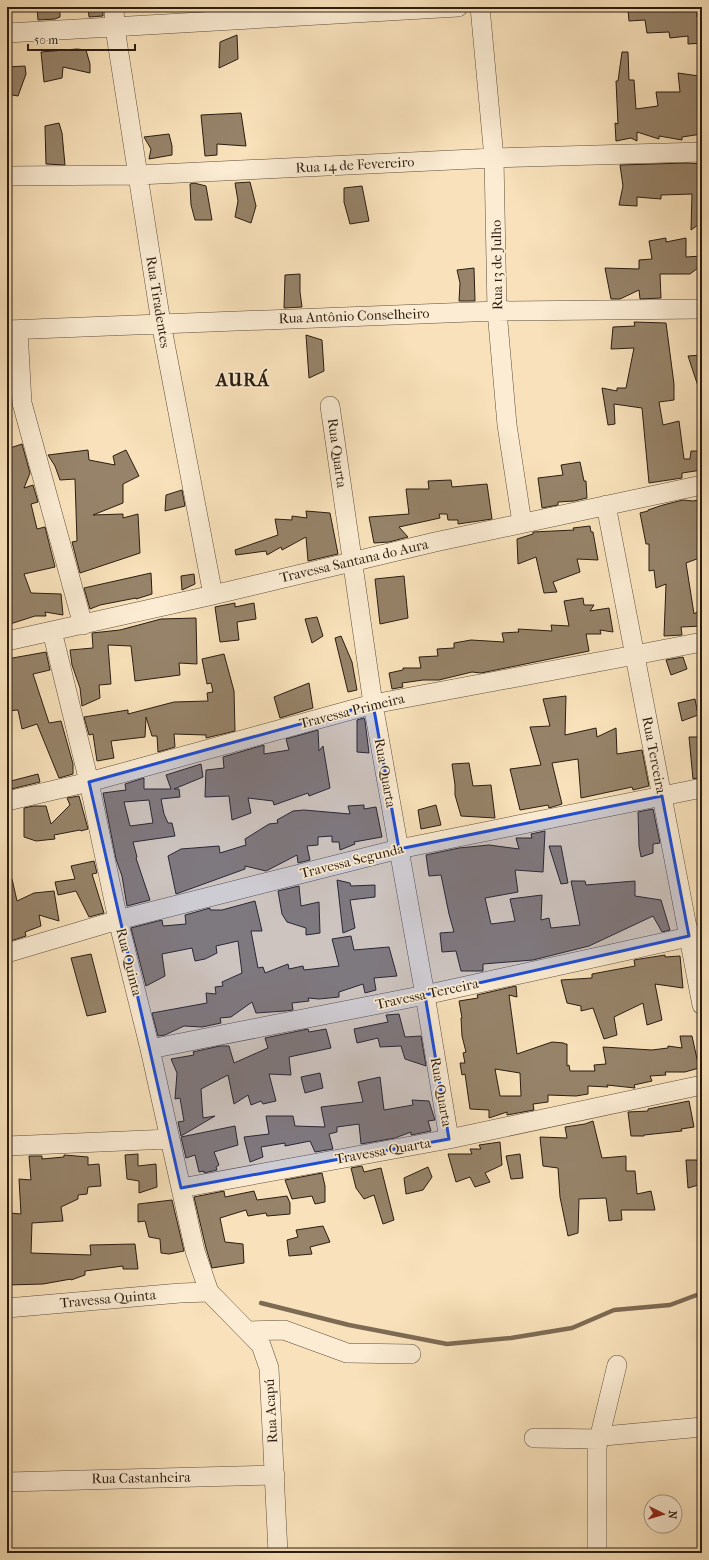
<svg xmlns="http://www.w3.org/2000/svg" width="709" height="1560" viewBox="0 0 709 1560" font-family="'IM FELL French Canon',serif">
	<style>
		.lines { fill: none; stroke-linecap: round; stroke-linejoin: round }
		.stream { stroke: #7d6b54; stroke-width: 4.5 }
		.building { fill: #968369; stroke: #2b1d11; fill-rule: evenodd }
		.minor-casing { stroke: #5e4e3c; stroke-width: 20 }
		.minor { stroke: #fbecd3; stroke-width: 19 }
		.marked { fill: #1d4ed8; fill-opacity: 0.2; stroke: #1d4ed8; stroke-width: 3; stroke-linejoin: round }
		.labels { text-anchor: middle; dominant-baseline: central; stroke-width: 3.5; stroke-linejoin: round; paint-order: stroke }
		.street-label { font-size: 14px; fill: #2b1d11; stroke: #fbecd3 }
		.district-label { font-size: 18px; font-weight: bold; letter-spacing: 1px; fill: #2b1d11; stroke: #fbecd3 }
	</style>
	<rect width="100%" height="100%" fill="#f9e2bb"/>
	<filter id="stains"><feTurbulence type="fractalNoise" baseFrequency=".005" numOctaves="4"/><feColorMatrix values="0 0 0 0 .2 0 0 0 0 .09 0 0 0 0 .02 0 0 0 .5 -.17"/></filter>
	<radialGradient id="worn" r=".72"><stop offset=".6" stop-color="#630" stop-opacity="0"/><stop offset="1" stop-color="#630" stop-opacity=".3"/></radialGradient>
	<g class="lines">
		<path class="stream" d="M261,1303L349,1325L447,1344L511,1338L572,1328L614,1310L670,1305L702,1293"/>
	</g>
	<path class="building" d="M37,7H60V17L55,19L38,20Z
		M88,7H103V16L89,17Z
		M654,7H669L684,9V7H697V17H700L702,43L688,44V36L670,38L669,32L647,33L645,20L629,21L628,10Z
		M237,35L238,59L219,68L220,42Z
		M77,49L86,50L90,64V73L63,67L62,78L44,82L41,52Z
		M622,52H628L629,80H634L636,109L658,106L656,92H680L678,73L699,76L702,134L682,137V140L659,136V139L637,132V141L631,138L616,141L615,123L618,124L616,81H618Z
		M25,66L26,74L18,96L7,94V67Z
		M241,113L246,146L217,144V155L205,156L201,115Z
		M59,123L62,133L65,165L46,164L45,126Z
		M169,134L172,146V155L149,159L151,149L144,137Z
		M687,163L702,164V222L691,230L692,194L661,195V199L637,197V206L619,205L623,186L620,165Z
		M250,182L256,206L251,223L235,217L238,201L235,183Z
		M194,183L206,186L212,220H195L191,205L190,184Z
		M362,186L369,221L350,224L344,202V188Z
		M666,238V242L686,238V257L702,256V265L690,274H660L661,298L640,299L639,290L620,299H611L605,268L639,269V260L652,259L649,241Z
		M474,268L475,301H459L460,283L457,270Z
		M300,274V292L302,307L284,308L285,275Z
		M634,322L666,323L674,384V400L659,402L663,425L679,421L684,459H690L691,451H702V470L682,473V478L649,483L642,408L614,404L615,424L608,425L602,388L617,391V388H626L634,348L611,349L613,327L635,326Z
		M306,335L322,340L324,371L309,378Z
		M702,355V392H700L688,356Z
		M22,444L30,473L24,488L33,485L38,502L31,504L37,529L45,527L55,567L24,574L31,593L61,594L63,615L45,612L46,616H35L7,625V449Z
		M88,450L89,460L115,465L113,456L126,450L139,476L123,484V503L93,515L123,514V518L138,514L140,553L80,573L72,542L77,541L75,479L60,480L55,466L48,455Z
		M580,462L584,481H586L587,498L574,501L558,502V505L542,508L538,478L563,475L561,465Z
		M451,480L452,487L487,484L492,519L458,524V520H448L447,514H439L440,518L399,527L408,537L389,542L374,543L369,517L409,514L406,489H429L428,481Z
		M182,490L185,506L165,511L166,495Z
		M702,499V557L686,563L694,614L702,608V626L681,627L682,635L664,636L666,584L656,588L654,570L649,571V544H646L640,513L648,511V510L663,505L683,500L693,501Z
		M306,511L330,513L338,554L308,561L306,537L282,550L281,547L267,555L266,551L236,555L235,550L278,535L275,519L292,520V516L307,518Z
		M590,526L591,532H593L598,560L577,559L580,572L553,582L557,592L544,593L536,557L518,564L517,539L533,534V532L574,530L573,528Z
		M151,573L152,594L136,599V598L100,605L90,609L84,588Z
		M194,574L195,584L182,590L181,576Z
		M404,576L408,618L380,624L375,579Z
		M583,598L584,605H594L590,611L609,608L613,632L600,630L601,634H586L589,651L481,673L472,672L439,680H423L402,683L403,687L392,689L389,673L403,670V668H421L419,657L438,656L437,649L454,648V643L471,640L504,642L502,633L519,632L518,629L552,631L551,625L569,626L564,601Z
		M235,603V607L254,603L256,619L237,622L239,640L220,642L215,607Z
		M317,617L323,636L312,643L305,619Z
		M196,618L197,664L179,663L180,675L135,681L131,646L108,645L111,684L99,685L100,698L82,706L80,688L72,665L70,650L93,648L92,633L120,630L161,619Z
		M341,636L352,662L357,690L348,692L335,638Z
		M46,652L50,670L33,674L49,723L61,721L73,764V774L59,778L37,724L22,729L18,710L7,711V659Z
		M224,654L234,691L235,731L206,738V735L174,734L175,747L158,752L157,736H152L146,717L145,737L111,741L114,758L97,761L93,734L89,735L84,717L128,710V714L174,702L208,701L207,693L213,692L211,683L207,684L202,659Z
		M683,657L687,669L671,675L666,660Z
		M309,683L313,708L280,718L274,697Z
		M566,696L565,735L596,728L597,737L616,728L617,754L642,750L649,786L633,790L632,787L581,798L578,759L552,763L562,804L549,808L548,805L520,810L510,769L541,765L530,727L550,726L543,699Z
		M695,699L698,715L682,721L678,703Z
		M364,718L365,721L369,753L357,752V720Z
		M318,730L319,751L323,746L330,788L309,796L308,793L274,805L273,801L248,798L251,813L232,820L229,796L205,797L206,770L224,768L223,757L264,745V754L289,750L286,739Z
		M689,737H702V777L693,779Z
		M469,763L473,786L491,785L495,818L461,816L455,795V785L452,764Z
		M201,764L203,777L174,789H179L180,797L161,799L164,814L168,823H172L175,836L133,842L137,857L136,858L150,900L127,906L122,876L116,859L103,793L126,790L125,784L144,778V789H171L166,775ZM149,800L153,823L130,826L124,802Z
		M38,774L40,782L7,790V782Z
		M79,796L88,829L81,831L80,830L54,835L55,839L36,841L24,837V808L34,806H46L51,824L70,805L67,798Z
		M364,805V809L376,807L382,837L354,842L355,844L340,850L339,842H332V836L318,837V845L307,846L310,860L298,863L297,855L266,871L245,866V869L176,894L168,856L181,849L219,846L220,853L246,845L245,839L269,824L278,823L277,820L293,811L304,810L350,814L348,806Z
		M436,805L441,825L421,829L418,810Z
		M653,809L660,843L653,844V853L641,857L639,846L638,812Z
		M545,831L543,872L515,870L518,892L485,898L491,924L515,921L510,899L542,895L541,920L549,918L551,928L580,925L571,881H585L586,885L635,881V896L661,900L670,930L662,932L653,916L589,946L533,960L483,964V971H461L456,951L442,952L440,933L454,932L449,914L441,875L429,876L426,855L459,848L489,845L519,849L516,838H532L531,834Z
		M549,846H561L568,883L561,884Z
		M94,861L97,873L92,874L104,913L89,917L76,891L58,895L55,882L75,879L71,866Z
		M12,879L17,901L34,893L54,891L59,921L39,915L41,926L25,932L26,936L7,942V880Z
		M337,880L350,883L351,886L375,885V897L350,900L355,928L343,933Z
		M299,886L301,906L319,902L320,933L306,935V928L287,922L282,914L278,891Z
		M255,901L262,931H251L258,968L263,967L265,973L288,964L289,969L303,966L304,970L339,966L332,939L351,936L354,950L389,947L397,976L374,978L376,990L365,993L363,984L339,992V997L319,999L308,998L309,1001L292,1003L293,1010L285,1011L256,1013L252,1002L231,1017L220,1018L221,1023L202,1027L184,1026L165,1035L158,1036L152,1013L207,1003L206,993L216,994L215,987L223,986L222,982L242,973L238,941L216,946L217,953L205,959L195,961L192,948L162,954L165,976L146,986L131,928L162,920L163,926L186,924L185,915L196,912L210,908V910H222Z
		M91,954L106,1012L87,1016L71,958Z
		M665,955V957L680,956L683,988L655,984L662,1020L647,1025L643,1003L614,1017L617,1035L604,1039L593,1008L581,1011V1006L567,1003L561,980L592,978V974L635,966L634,960Z
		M516,986L517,997L509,995L517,1054L552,1042L564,1043L565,1044H567V1066L569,1065L570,1071H595L594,1065L606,1064L603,1047L652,1050L668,1048V1046L682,1048L680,1036H692L699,1068L685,1072H665L666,1075L650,1076L652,1081L634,1085L635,1088L607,1085L608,1087L588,1086V1094L576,1096L548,1095V1102L533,1104L534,1110L507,1115V1112L489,1118V1110L470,1109L465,1074L462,1075L460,1063H465L463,1053L466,1052L462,1036L461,1018H462L459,1001L478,998L477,995ZM495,1069L520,1073L521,1096H500Z
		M399,1014L405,1037L421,1036L426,1066L405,1059L401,1046L380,1047L378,1038L357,1043L354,1029L388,1022L386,1015Z
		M308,1029L309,1032L326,1029L331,1048L289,1057L291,1075L269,1074L276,1101L263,1104L261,1101L251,1105L248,1095L234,1104L228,1075L201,1089L203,1118L215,1116L181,1136L178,1122L184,1121L180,1098L175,1099L177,1073L171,1059L194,1055L193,1052L220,1046H229L234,1063L268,1048L265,1038Z
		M320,1073L323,1088L305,1093L301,1077Z
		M380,1077L384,1110L413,1105L412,1100L429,1101L435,1120L428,1121L431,1131L411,1135V1132L395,1138L361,1144L359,1124L337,1127V1132L329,1134L333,1149L315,1152L310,1141L285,1146V1143L261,1147L263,1157L250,1162L244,1137L269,1134L266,1116H293L295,1126L325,1127L321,1107L363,1102L358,1082Z
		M689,1101L694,1127L681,1129L682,1131L644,1135V1136H631L628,1112L648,1111V1109Z
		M593,1121L602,1158L626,1156V1171H635L637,1194L651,1191L655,1210H621L622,1220L609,1221L606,1198L579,1199L578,1233L568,1236L560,1197L558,1168L543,1166L540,1137L567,1138L565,1127L585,1124Z
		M235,1126L238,1145L214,1152L219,1165L216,1167L217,1170L204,1173V1171L199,1172L195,1155L186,1158L181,1137Z
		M500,1142L502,1165L485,1173L490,1182L475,1187L470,1177L456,1182L448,1154H472L470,1149H481L479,1145Z
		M138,1154V1166L156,1164L157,1187L139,1193V1181L127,1179L125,1155Z
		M520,1154L523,1178L511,1179L506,1156Z
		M64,1155L88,1157V1165L99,1164L101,1186L88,1187L87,1194L78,1195V1199L61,1207L63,1221L32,1223L31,1253L91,1255L90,1245L135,1244L138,1269H123V1266L85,1271V1275L71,1280V1279L43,1284L7,1285V1220L10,1221V1213L21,1214L19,1179L31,1180L29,1156H42V1159L64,1157Z
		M686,1160H697L702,1184L688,1188Z
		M362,1166L364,1172L381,1168L394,1220L383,1224L374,1195L364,1199L356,1188L351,1168Z
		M428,1167L432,1177L423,1190L406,1194L404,1178Z
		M322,1173L325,1186V1202L315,1204L312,1196L292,1199L285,1180Z
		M224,1191L225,1197L254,1191L257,1200L287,1196L290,1203V1214L267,1216L266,1213L248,1216L246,1210L220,1218L225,1242L243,1244L244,1263L212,1268L206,1248L194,1197Z
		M172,1200L184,1251L169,1254L161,1253L160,1239L149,1237L145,1221L138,1222V1204Z
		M323,1226L330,1242L310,1247L312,1254L289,1256L287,1240L298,1237L296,1230Z"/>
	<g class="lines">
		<defs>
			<path id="minor" d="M114,7L115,28L161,323L213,595
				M480,7L494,158L497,311L507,425L522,523
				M7,33L458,7
				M7,176L138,175L494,158L702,152
				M7,330L497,311L702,309
				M18,330L22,403L83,625
				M330,406L373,704L425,995L449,1139
				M606,505L702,1005
				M52,631L89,782L118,920L150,1049L195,1251L209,1292L261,1345L269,1368L278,1553
				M7,641L213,595L435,542L702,485
				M7,801L89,782L373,704L635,655L702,642
				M7,953L118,920L399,849L702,788
				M150,1049L425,995L702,934
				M7,1146L170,1139
				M181,1188L449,1139L702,1085
				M7,1308L180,1293L209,1292
				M248,1331L284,1330L347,1353L411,1354
				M534,1438L599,1439L617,1365
				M7,1482L275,1475
				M597,1553V1447L599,1439L604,1436L702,1427"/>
		</defs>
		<use href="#minor" class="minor-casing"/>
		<use href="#minor" class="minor"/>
	</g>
	<path class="marked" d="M373,704L399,849L662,796L689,936L425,995L449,1139L181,1188L89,782Z"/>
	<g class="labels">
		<g class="street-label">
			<text transform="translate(355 165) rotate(-3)">Rua 14 de Fevereiro</text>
			<text transform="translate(497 265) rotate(-91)">Rua 13 de Julho</text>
			<text transform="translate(158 302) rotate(81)">Rua Tiradentes</text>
			<text transform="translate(354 316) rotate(-2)">Rua Antônio Conselheiro</text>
			<text transform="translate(337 453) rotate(82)">Rua Quarta</text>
			<text transform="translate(354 561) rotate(-13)">Travessa Santana do Aura</text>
			<text transform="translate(352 711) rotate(-14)">Travessa Primeira</text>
			<text transform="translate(654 755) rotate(79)">Rua Terceira</text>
			<text transform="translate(385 773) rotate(80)">Rua Quarta</text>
			<text transform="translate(352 861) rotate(-14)">Travessa Segunda</text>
			<text transform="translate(129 962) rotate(76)">Rua Quinta</text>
			<text transform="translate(427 994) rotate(-12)">Travessa Terceira</text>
			<text transform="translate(441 1092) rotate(80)">Rua Quarta</text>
			<text transform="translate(383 1151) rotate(-10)">Travessa Quarta</text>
			<text transform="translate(108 1299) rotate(-5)">Travessa Quinta</text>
			<text transform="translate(271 1411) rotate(-93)">Rua Acapú</text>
			<text transform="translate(141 1478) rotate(-1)">Rua Castanheira</text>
		</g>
		<g class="district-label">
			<text x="243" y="380">AURÁ</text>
		</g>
	</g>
	<rect width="709" height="1560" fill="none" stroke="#f9e2bb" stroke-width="24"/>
	<rect x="8" y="8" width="693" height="1544" fill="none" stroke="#2b1d11" stroke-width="2"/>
	<rect x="12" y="12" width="685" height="1536" fill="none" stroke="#2b1d11"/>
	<g transform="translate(663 1514) rotate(95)"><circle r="19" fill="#fbecd3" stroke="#a89985"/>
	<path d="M0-3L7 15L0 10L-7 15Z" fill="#8f2418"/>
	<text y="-6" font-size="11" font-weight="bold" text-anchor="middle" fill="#2b1d11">N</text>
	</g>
	<path d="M28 44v6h107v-6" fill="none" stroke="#2b1d11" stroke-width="2"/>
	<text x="34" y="44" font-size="12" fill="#2b1d11" stroke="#fbecd3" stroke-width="3" paint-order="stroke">50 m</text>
	<rect width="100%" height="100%" filter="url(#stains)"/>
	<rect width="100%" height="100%" fill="url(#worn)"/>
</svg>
